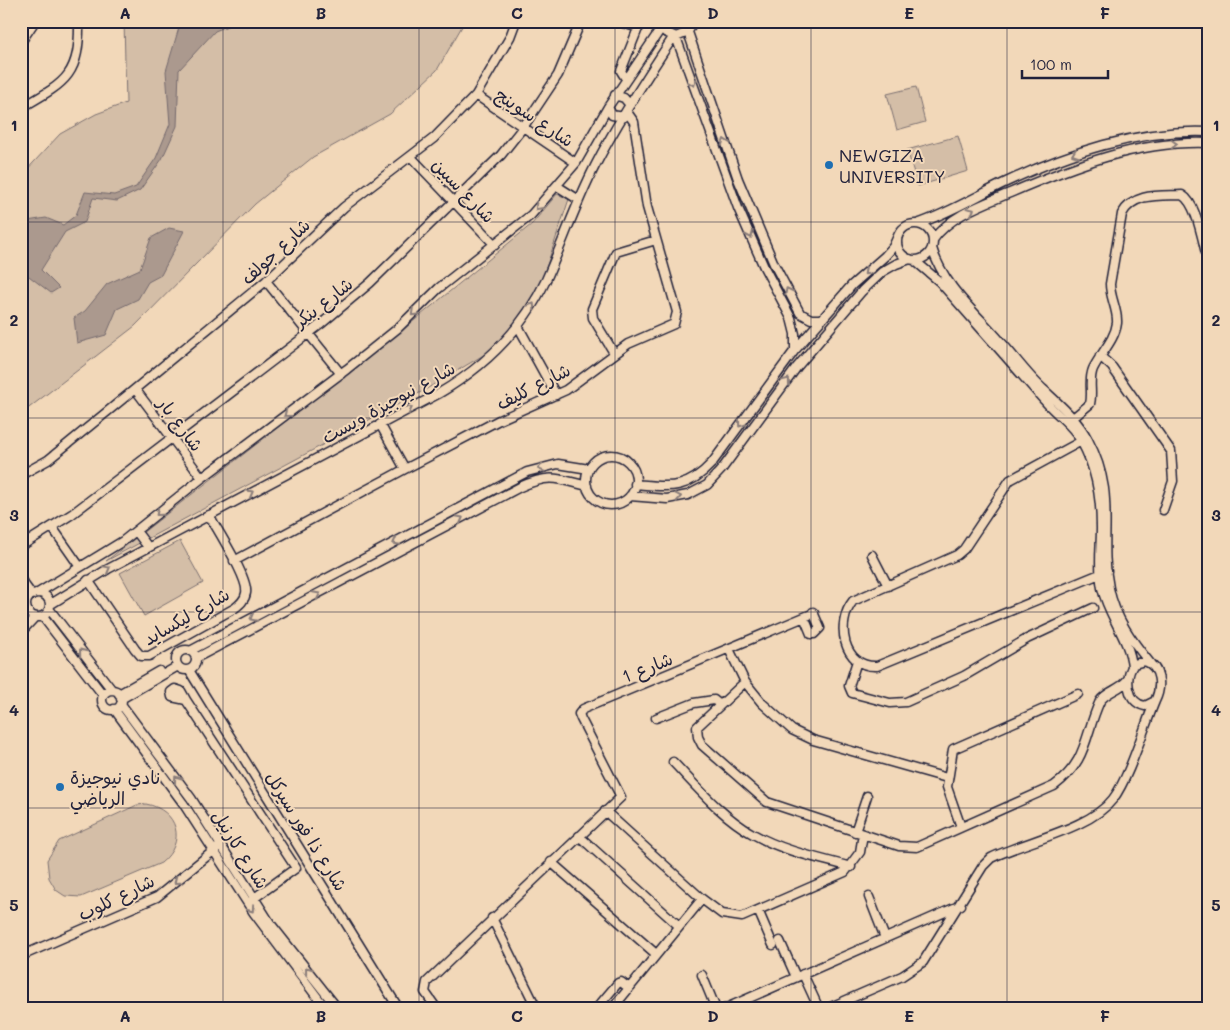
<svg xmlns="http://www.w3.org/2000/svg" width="1230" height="1030" viewBox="0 0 1230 1030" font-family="Mali,'Playpen Sans Arabic',sans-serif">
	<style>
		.green { fill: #d4bea7; stroke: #7b7071 }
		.water { fill: #ab998e; stroke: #74696d }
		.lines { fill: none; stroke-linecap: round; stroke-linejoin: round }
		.minor-casing { stroke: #22223b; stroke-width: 11 }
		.minor { stroke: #f2d8b9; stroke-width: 8 }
		.oneway { stroke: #8a7d7a }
		.grid { fill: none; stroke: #22223b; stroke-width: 1; stroke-opacity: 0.55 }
		.poi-dot { fill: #1f6fb2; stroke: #f2d8b9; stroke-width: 2 }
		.labels { text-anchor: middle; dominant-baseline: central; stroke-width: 4; stroke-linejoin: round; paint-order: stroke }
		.street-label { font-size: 18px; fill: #22223b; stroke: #f2d8b9 }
		.poi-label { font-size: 18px; fill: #22223b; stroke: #f2d8b9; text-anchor: start }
		.neatline { fill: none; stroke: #22223b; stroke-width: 2 }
		.grid-label { font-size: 16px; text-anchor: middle; font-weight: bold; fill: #22223b }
	</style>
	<rect width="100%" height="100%" fill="#f2d8b9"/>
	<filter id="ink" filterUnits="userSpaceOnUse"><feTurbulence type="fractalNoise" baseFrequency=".02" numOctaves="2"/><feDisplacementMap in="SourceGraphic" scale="10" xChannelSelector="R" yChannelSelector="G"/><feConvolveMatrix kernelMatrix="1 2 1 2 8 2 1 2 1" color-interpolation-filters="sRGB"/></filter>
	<g filter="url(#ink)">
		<path class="green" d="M124,21H465L437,70L390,114L313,157L255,204L135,326L21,414V176L60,134L96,114L126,103Z
			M916,87L925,122L897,130L887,94Z
			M958,136L968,171L918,186L907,150Z
			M557,194L569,199L533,307L492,350L423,391L106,561L388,342L532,224Z
			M180,541L203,583L144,616L120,573Z
			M146,804C178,810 187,842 161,863L81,897L65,896L56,890L49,878L47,860L59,841L137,805Z"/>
		<path class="water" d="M181,21H240L215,31L179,70L177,126L162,159L140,190L117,201L93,198L85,222L65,232L41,270L59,288L51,293L21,270V222L46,218L63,225L76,215L85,192L114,195L136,187L156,158L170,124L166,71Z
			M169,228L184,231L161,275L148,282L138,299L117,309L106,335L77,343L74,318L85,311L107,284L140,269L151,238Z"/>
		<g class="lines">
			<defs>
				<path id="minor" d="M616,21L639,28
					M661,21L665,32L676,37L688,32L693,21
					M688,32L738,179L774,264L800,313L811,319H822
					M676,37L738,208L764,267L791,318L795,334V350
					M21,42L35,21
					M626,79L621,71L641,21
					M476,95L576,163
					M615,95L624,98L630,105
					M608,107L612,115L624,117
					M21,108C66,82 80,76 79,21
					M411,157L495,245
					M557,186L579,200
					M917,224C947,214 975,197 1004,183C1068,153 1137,129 1209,132
					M897 242a18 18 0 1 1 36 0a18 18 0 1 1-36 0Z
					M933,240C950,215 984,204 1010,193C1073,166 1139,140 1209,143
					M932,248C943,286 976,313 1001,342C1015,357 1028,376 1044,390C1060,405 1078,420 1088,440C1118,496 1098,534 1109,588C1115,618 1132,641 1150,663
					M914,260L940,282L1044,400C1054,412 1067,421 1076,433C1095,461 1101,494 1101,528C1101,548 1098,568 1102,588C1108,616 1129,638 1132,666
					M266,281L341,374
					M518,326L556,395
					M614,353L593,318L592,309L616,252L656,240
					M1100,356L1112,367L1171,451L1173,481L1163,510
					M135,389L202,478
					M1073,418L1090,404C1093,392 1088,381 1093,369C1100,354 1115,340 1117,323C1118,310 1110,298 1110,284L1122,214C1134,192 1161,196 1182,195C1198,204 1203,246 1209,264
					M380,424L405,469
					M1087,438L1010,480L964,549L957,555L853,601C835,623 843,668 877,666L1107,571
					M586 480a25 25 0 1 1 50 0a25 25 0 1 1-50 0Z
					M21,475L48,460L135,389L266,281L344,207L434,138L476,95L510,37L516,21
					M635,484C670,487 686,491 712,463L795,350L852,285L885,256L893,247L898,236
					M630,496L667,499L688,495L707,485L722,469L797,367L862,291L882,272L896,264L910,259
					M52,527L80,567
					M136,531L148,547
					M21,546L72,514L321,324L370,283L501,155L524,126L558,75L581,21
					M872,555L888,586
					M234,561L405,469L499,420L566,390L628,344L674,324L677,312L647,207L634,122L627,112
					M21,580L32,595
					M88,580L135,649L141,656H149L235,608C240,604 245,600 246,593C249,579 217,529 209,515
					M26 605a12 12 0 1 1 24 0a12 12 0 1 1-24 0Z
					M38,593L123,541L202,478L347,369L397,329L439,288L531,215L576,163L608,107L662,27
					M51,604L108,569L438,394C484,367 523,329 546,280C563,242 576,203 595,166C618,121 646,78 674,36
					M50,610L112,690
					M43,617L103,695
					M804,617L811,634H814L820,628L813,612
					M21,632L35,617
					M729,649L745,682
					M176 660a10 10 0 1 1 20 0a10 10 0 1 1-20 0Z
					M190,651L527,472L558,464L589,469
					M196,658L520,487C550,474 556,478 587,486
					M857,661L849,686L852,693L890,703L906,702L964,676L1027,639L1093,608
					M1145,661C1161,667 1162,687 1155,701L1145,706C1127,703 1124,677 1134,664Z
					M189,670L399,1009
					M175,689L181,691L186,700L172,697L171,692Z
					M102 700a10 10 0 1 1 20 0a10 10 0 1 1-20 0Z
					M119,694L159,671
					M121,699L178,666
					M186,700L296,868L253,899
					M121,704L191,798L270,923L338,1009
					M114,709L183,803L254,913L326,1009
					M656,718L694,703L714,700L719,704
					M673,762C697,787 722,817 753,834C783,851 818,858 851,867
					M947,778L813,740L792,730L762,703L745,682L697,727L698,737L702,745L767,802L899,846L917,847L1054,786C1088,761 1084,736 1100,701C1108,690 1121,690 1128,679
					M605,811L702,899L722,914L742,917L845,872L860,852L863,834
					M961,827L947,787L953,749L1078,694
					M855,832L867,796
					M579,836L679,926
					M551,862L656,954
					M869,897L885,938
					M758,910L773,945
					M492,918L537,1009
					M780,941L796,977
					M21,956L157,897L217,848
					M803,974L819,1009
					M702,975L716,1009
					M437,1009L425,992L427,982L621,797L581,719L579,714L583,709L814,613
					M596,1009L618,983L621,982L629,988
					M612,1009L702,899
					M724,1009L961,905
					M826,1009L902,976L923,962L983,866L991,858C1025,841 1090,829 1113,799C1129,778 1144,727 1155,701"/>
			</defs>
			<use href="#minor" class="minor-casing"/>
			<use href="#minor" class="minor"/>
		</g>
		<defs><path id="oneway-chevron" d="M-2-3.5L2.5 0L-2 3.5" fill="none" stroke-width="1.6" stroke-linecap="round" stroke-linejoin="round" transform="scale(1.25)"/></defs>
		<g class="oneway">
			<use href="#oneway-chevron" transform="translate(693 83) rotate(71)"/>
			<use href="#oneway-chevron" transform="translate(725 142) rotate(-109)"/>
			<use href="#oneway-chevron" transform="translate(1174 144) rotate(-2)"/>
			<use href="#oneway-chevron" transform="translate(1075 154) rotate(160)"/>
			<use href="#oneway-chevron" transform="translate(538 207) rotate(132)"/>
			<use href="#oneway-chevron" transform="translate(971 211) rotate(-26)"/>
			<use href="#oneway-chevron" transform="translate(750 235) rotate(66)"/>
			<use href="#oneway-chevron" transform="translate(867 272) rotate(137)"/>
			<use href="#oneway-chevron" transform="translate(788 291) rotate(-117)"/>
			<use href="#oneway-chevron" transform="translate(532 306) rotate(-58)"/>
			<use href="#oneway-chevron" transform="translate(414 313) rotate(136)"/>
			<use href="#oneway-chevron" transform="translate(787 381) rotate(-53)"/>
			<use href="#oneway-chevron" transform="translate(409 409) rotate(-28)"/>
			<use href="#oneway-chevron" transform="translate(287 414) rotate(143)"/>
			<use href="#oneway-chevron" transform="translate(741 424) rotate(126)"/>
			<use href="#oneway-chevron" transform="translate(541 468) rotate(165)"/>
			<use href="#oneway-chevron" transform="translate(250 493) rotate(-28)"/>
			<use href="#oneway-chevron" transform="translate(678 497) rotate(-11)"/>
			<use href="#oneway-chevron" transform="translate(159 513) rotate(141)"/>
			<use href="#oneway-chevron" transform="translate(460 519) rotate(-28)"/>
			<use href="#oneway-chevron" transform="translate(396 542) rotate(152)"/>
			<use href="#oneway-chevron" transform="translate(107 569) rotate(-29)"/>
			<use href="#oneway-chevron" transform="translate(317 595) rotate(-27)"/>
			<use href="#oneway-chevron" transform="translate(253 618) rotate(152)"/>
			<use href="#oneway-chevron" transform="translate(82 652) rotate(-129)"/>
			<use href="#oneway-chevron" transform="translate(177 779) rotate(-126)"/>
			<use href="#oneway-chevron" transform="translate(177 881) rotate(141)"/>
			<use href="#oneway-chevron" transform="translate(251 909) rotate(55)"/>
			<use href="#oneway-chevron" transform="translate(308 970) rotate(-128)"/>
		</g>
	</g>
	<path class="grid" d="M223,21V1009M419,21V1009M615,21V1009M811,21V1009M1007,21V1009M21,222H1209M21,418H1209M21,612H1209M21,808H1209"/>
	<g class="poi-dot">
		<circle cx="829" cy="165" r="5"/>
		<circle cx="60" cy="787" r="5"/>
	</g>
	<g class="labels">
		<g class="street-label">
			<text transform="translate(535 117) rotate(34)">شارع سوينج</text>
			<text transform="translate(464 190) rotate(46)">شارع سبين</text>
			<text transform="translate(275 251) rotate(-43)">شارع جولف</text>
			<text transform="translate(323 302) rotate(-38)">شارع بنكر</text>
			<text transform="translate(533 386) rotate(-27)">شارع كليف</text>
			<text transform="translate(388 402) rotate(-29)">شارع نيوجيزة ويست</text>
			<text transform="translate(181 424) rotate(53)">شارع بار</text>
			<text transform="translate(186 616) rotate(-30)">شارع ليكسايد</text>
			<text transform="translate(647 667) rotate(-22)">شارع 1</text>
			<text transform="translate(307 831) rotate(58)">شارع ذا فور سيركل</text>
			<text transform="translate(241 849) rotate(58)">شارع كارنيل</text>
			<text transform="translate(116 897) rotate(-26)">شارع كلوب</text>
		</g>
		<g class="poi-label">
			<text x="839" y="155">NEWGIZA<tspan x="839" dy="21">UNIVERSITY</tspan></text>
			<text x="70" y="777">نادي نيوجيزة<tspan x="70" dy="21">الرياضي</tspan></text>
		</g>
	</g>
	<rect width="1230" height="1030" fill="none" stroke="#f2d8b9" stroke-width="55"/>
	<path d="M1022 70v8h86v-8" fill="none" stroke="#22223b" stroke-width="2.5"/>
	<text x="1030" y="70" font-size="15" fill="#22223b" stroke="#f2d8b9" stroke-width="4" paint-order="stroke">100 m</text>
	<rect x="28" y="28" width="1174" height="974" class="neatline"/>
	<g class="grid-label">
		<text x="125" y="19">A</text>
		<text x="321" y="19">B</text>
		<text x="517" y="19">C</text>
		<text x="713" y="19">D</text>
		<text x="909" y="19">E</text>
		<text x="1105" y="19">F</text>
		<text x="14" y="131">1</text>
		<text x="1216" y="131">1</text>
		<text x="14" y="326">2</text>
		<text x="1216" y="326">2</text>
		<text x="14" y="521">3</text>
		<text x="1216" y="521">3</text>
		<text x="14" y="716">4</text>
		<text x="1216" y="716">4</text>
		<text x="14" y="911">5</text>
		<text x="1216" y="911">5</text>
		<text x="125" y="1022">A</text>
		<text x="321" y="1022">B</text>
		<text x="517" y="1022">C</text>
		<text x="713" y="1022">D</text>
		<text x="909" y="1022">E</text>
		<text x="1105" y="1022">F</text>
	</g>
</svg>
